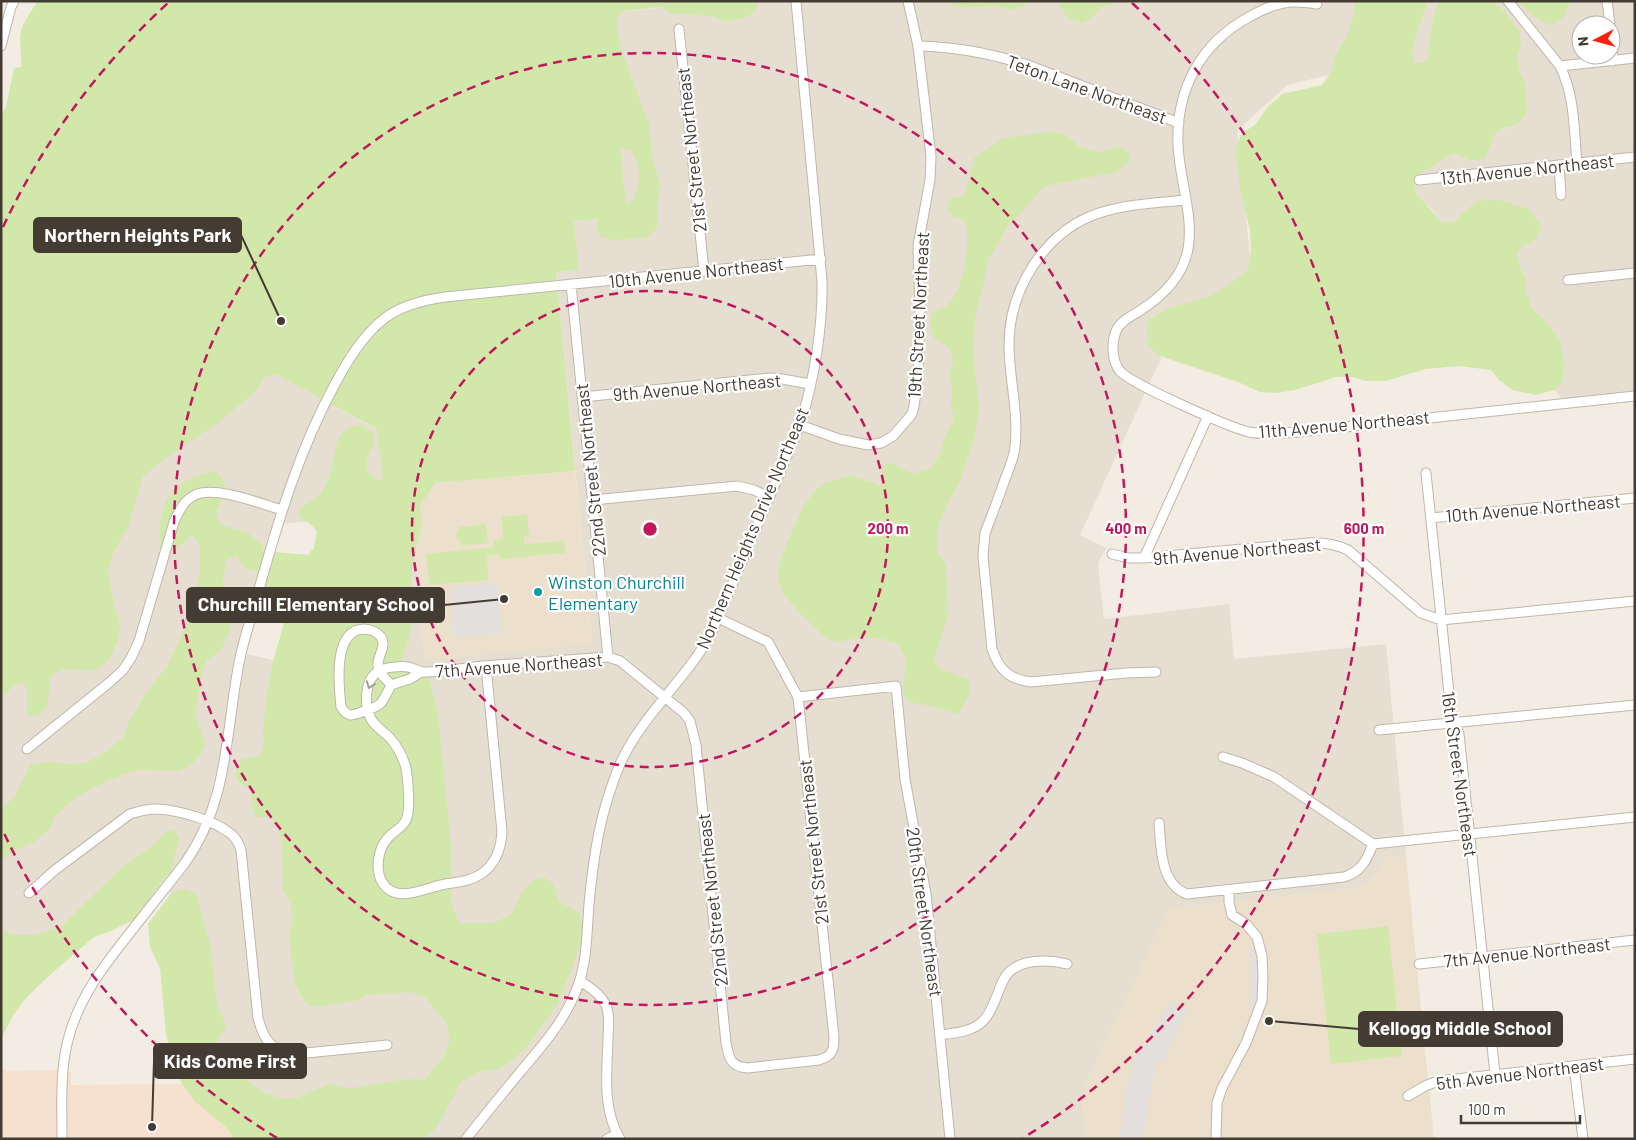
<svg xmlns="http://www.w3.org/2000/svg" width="1636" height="1140" viewBox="0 0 1636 1140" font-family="Barlow,sans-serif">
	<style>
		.residential { fill: #e6ded1; fill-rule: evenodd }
		.commercial { fill: #f5e1cd }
		.education { fill: #ece0cc }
		.green { fill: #d1e8aa; fill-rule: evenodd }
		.parking { fill: #e2dfdc }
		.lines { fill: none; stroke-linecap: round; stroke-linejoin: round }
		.minor-casing { stroke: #c0b6a9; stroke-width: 11 }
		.minor { stroke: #fff; stroke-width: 9 }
		.oneway { stroke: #a29e99 }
		.ring { fill: none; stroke: #c2185b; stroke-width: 2.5; stroke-dasharray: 9 6 }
		.culture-dot { fill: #0f9aa8; stroke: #fff; stroke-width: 2 }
		.labels { text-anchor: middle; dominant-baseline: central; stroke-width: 4.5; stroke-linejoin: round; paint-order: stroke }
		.street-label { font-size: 18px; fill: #443c33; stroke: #fff }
		.culture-label { font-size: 18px; fill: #0d838f; stroke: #fff; text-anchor: start }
		.centre { fill: #c2185b; stroke: #fff; stroke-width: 2.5 }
		.ring-label { font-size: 15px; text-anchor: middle; font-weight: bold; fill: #c2185b; stroke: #fff; stroke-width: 4.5; stroke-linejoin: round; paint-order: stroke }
		.leader { fill: none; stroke: #443c33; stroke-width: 2 }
		.callout-dot { fill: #443c33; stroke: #fff; stroke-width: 2 }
		.callout { fill: #443c33; stroke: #443c33; stroke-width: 2 }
		.callout-label { font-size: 19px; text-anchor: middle; font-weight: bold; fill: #fff }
	</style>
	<rect width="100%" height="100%" fill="#f2ece3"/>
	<path class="residential" d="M715,1H1395L1399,58L1287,85L1237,131L1254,294L1173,332L1080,535L1106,548L1098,564L1104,619L1229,604L1234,659L1386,644L1406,856L1386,858L1380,869L1370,880L1354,889L1170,908L1093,1069L1082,1096L1086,1139H386L257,1127L185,1053L168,868L1,987V679L117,467L266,369L378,430L391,556L415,555L425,659L592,643L556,272L579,270L574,221L627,216L606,14ZM344,519L319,569L286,663L242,653L278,524Z
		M1429,1H1439L1432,23L1431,44L1427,61L1415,63L1412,53L1418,28Z
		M1492,1H1517L1538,19L1564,17L1571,1H1635V391L1562,399L1555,390L1563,381L1564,364L1547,323L1533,309L1526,293V277L1521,270L1517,253L1524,245L1535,240L1462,213L1454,222H1441L1432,210L1420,200L1414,189L1419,174L1454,153L1471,161L1485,159L1496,130L1505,129L1527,113L1525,82L1519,69L1517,56L1521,45L1504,11ZM1581,25H1611V55H1581Z"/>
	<path class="commercial" d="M1,1068L6,1071L59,1070L71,1072V1085L182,1084L194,1101L227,1128L234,1139H1Z"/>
	<path class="education" d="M575,471L592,644L425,660L415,555L420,506L434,483Z
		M1406,856L1434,1139H1086L1082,1096L1093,1069L1170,908L1354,889L1370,880L1380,869L1386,858Z"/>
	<path class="green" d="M38,1H758L757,9L747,17L727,22L712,16L669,13L661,7L626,11L617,16V29L621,49L649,124L652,156L660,185L657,207V228L648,237L615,240L601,237L596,227L599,219L574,221L579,270L556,272L575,471L435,483L420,506L422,522L412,566L410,594L413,617L409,639L401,660L407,669L419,667L430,681L438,715L451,844V903L459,923H494L512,913L522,892L532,881L544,877L553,884L559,902L579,912L583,927L581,943L558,1004L528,1045L511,1061L500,1069L481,1071L462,1081L438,1125L425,1139H234L227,1128L194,1101L182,1084L174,1064L166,1035L160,968L150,947L148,924L171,894L185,889L196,894L210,944L217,1003L226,1026L211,1054L216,1063L235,1071L263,1092L281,1099L297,1098L329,1084L351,1088L408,1079L424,1080L445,1055L449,1042L448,1025L425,997L409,992L367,995L356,1001L321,1006L307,1005L295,984L289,937L293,918L290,903L283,890L282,845L278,827L270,817H256L252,804L251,790L237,781L236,773L240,760L261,755L264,743L263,729L267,694L273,661L283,627L281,611L265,585L275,552L307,555L314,548L317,532C313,525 305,521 298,516L302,506C327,495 330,477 335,452C336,444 338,437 344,431C348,428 354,426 359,424L373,432L374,444L367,459V470L376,479L383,480L377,429L275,374L264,378L255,392L218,423L171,454L143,476L128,527L113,553L108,574L115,608L120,623L118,640L109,660L96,670L64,669L51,676L47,707L38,716H27V688L22,682L12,687L1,699V115L6,107L14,68L21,67C22,57 20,48 20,38C21,24 30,13 38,1ZM620,147L631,150C643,170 640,183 632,203L626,204Z
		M944,1H1029C1025,6 1019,10 1012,10C1006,10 999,6 993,6C974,6 961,12 944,1Z
		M1058,1H1124L1101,7L1093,17L1082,23L1067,18Z
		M1355,1H1429L1418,28L1412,53L1415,63L1427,61C1431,41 1430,20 1439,1H1492L1504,11L1520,32L1521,46L1517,56L1519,69L1525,82L1527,113L1519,123L1496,131L1485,159L1471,161L1454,153L1419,174L1414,189C1421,202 1432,210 1441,222H1454L1462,213L1477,201L1498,200L1529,209L1541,226L1535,240L1524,245L1517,253L1521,270L1526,277V293L1533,309L1547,323L1560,341L1564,364L1563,381L1555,390L1535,395L1513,390L1499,380L1491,370L1459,366L1425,369L1386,381H1366L1351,377H1336L1295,390L1277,393L1260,392L1238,382L1160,356L1148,346L1147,328L1149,319L1169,308L1211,296L1230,284L1248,270L1251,251L1250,230L1241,193L1235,150L1241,134L1256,124L1267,108L1282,94L1322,85L1331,72L1337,52L1346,38L1354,14Z
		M1517,1H1571L1564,17L1550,25L1538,19Z
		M1053,131L1068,136L1078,146L1099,152L1117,147L1124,148L1130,156L1128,163L1117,172L1058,183L1042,188L1025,209L1009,224L988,260L983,287L976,310L973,352L979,408L975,436L960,482L948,502L937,529V550L946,565L948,616L934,658L939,668L969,680V695L959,714C942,710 928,704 910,703L903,693L906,657L897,644L884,639L861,637L839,642L827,639L799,612L783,593L779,582L778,569L787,542L804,505L820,485L851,475L880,486L884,465L892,463L913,474L931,468L940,454L945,436L954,419L951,405L952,386L949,374L953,363L950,348L933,337L930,324L932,312C936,310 942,309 946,306C966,287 969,247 966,221L954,217L948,211L947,204L952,198L965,195L974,158L1004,138Z
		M215,471C232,485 224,494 216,512L221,525L247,532L263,545L264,559L259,573L244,567L237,556L227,559L223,580L227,602L233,613L230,630L222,649L207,660L202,673L195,715L205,744L200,755L192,764L178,771L136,770L105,782L78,796L55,816L49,829L34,842L18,849L1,860V809L14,798L31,764L52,762L67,764L86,763L109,750L123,737L129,721L148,690L166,668L192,614L200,571V545L192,534L183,544L172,551L160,547C158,501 169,481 215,471Z
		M527,515L529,537H524V544L564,541L565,553L500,559L499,554L487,556L488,580L429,585L426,554L494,547V540L503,539L502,517Z
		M486,524L488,543L463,546L455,536L459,527Z
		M166,831H175L180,838L170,872L133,920L109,932L94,937L52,973L28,996L13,1015L1,1039V930L14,935H35L62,926L121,868L156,843Z
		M1388,926L1402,1056L1331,1064L1317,934Z"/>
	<path class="parking" d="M497,583L502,633L455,638L450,588Z
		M1259,947V1010L1248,1008L1251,997V984L1249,948Z
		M1170,1002L1189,1012L1170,1044L1165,1062L1156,1061L1143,1139H1119L1126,1086L1135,1060Z"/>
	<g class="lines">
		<defs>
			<path id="minor" d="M1508,1L1560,66C1575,96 1574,131 1577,163
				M1607,1L1610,25
				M1317,4C1310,3 1302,2 1295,2C1278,2 1263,9 1249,17C1201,43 1176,89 1178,144C1179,178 1194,216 1188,249C1183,276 1164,295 1141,310C1132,316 1120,321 1116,331C1111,344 1112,361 1120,371C1129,383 1231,428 1249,432C1265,435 1282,433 1298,432L1635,396
				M679,29L704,271
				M1611,40L1613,61
				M1,46L11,7L14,1
				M918,46C957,47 987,53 1025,64L1179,123
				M1560,66L1635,58
				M1559,165L1561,195
				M1419,180L1635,157
				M1568,280L1635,273
				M571,284L608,657
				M583,397L769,378L782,379L810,384
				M800,425L839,439L868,445L881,443L893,436L912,414L914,406L918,379L920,311L918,246L930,180L931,156L918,46L908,1
				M1426,473L1451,712L1459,734L1495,1074
				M593,500L737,486L754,490L769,497
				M1431,518L1635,498
				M1112,554L1129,558H1144L1309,543C1324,542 1335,544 1348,550L1421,613L1441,620L1635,601
				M1144,558L1208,416
				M486,666L502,832C501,849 496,864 481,874C469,882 455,882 441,885C423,889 395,904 382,882C375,870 378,849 387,839C393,831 402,829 406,820C411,810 408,780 406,768C403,757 397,746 390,738C384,732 376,727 371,719C364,706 364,679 379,671C385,667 401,666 408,667C413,668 418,671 423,672C442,672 463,668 483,666C524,663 566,660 608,657L620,661L684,713L690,721L696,745L726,1043C729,1058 730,1066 747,1068L819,1060C832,1056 834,1051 834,1037L798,697L768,642L718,618
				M1156,672L1126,673L1031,682C1009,679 999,670 992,649L983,556L985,533C992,515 999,497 1005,479C1009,469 1014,458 1015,447C1019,412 1009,379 1009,345C1009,289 1045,231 1099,213C1127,204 1156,203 1185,200
				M391,685C388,681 381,675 379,670C374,658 388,648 381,637C377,632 370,629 364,629C332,630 339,686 341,707C343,710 346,714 350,715C355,715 378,707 381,703C385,698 388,691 391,685L410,679L421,672
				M798,697L896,686L905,779L926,894L950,1139
				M1379,730L1635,705
				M27,749L110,682L123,670L131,658L139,641L174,522C179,511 184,500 195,495C215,485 261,504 282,510
				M1223,757L1242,763L1274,777L1373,844
				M1159,823C1161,847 1160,884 1187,894L1344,877C1361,872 1367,860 1373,844
				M1373,844L1635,817
				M29,893L55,870L130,814C139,811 148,809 157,809C178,810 214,820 231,834C236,838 239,844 241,850L258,1018C264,1041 271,1051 296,1054L387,1045
				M1419,964L1635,940
				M580,981C591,988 602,995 607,1008C610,1018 608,1030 608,1040C607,1072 602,1109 620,1139
				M940,1035C955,1033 973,1032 984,1020C994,1009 997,992 1004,979C1015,958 1048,959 1067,964
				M1574,1066L1583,1139
				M1408,1096L1425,1086L1438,1081L1635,1059
				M62,1139C62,1107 60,1075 67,1044C77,999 105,964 133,929C150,907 168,885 185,863C230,799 225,731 240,658C245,635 253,612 259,589C279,518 300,448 335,384C348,360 363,335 385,318C402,305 424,300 445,297L821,259
				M466,1139C484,1116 502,1094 521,1071C544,1044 567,1018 579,983C587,959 587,930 589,904C594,853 600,812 620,764C642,715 685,681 711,634L800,425C814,381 823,327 822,281L796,1
				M607,1139L617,1134
				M1216,1139L1217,1103L1222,1088L1246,1043L1262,1001L1263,976L1262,956L1257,937L1246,924L1232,915L1229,902V890"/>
		</defs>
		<use href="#minor" class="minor-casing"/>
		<use href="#minor" class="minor"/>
	</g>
	<defs><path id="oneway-chevron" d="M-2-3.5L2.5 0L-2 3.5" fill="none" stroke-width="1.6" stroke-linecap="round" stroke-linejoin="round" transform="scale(1.25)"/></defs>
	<use class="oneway" href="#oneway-chevron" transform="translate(370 685) rotate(110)"/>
	<g class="ring">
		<circle cx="650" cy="529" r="238"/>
		<circle cx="650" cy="529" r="476"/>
		<path d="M277 1138A714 714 0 0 1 3 831M3 227A714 714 0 0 1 168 3M1132 3A714 714 0 0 1 1023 1138"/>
	</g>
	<circle class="culture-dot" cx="538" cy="592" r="5"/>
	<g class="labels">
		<g class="street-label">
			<text transform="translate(1087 89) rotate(20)">Teton Lane Northeast</text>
			<text transform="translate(691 150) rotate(-96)">21st Street Northeast</text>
			<text transform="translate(1527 169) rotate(-6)">13th Avenue Northeast</text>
			<text transform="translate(696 272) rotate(-6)">10th Avenue Northeast</text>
			<text transform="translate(918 315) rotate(-87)">19th Street Northeast</text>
			<text transform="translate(697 387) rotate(-5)">9th Avenue Northeast</text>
			<text transform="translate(1344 424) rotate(-5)">11th Avenue Northeast</text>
			<text transform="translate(590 470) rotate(-96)">22nd Street Northeast</text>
			<text transform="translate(1533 508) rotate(-5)">10th Avenue Northeast</text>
			<text transform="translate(752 528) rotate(-67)">Northern Heights Drive Northeast</text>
			<text transform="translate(1237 551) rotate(-5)">9th Avenue Northeast</text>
			<text transform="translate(519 665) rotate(-4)">7th Avenue Northeast</text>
			<text transform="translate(1460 774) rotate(82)">16th Street Northeast</text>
			<text transform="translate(813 842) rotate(-96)">21st Street Northeast</text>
			<text transform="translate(712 900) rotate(-96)">22nd Street Northeast</text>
			<text transform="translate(925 912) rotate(82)">20th Street Northeast</text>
			<text transform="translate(1527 952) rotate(-6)">7th Avenue Northeast</text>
			<text transform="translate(1520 1073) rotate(-7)">5th Avenue Northeast</text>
		</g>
		<g class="culture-label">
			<text x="548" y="582">Winston Churchill<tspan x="548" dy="21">Elementary</tspan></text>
		</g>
	</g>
	<circle cx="650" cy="529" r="8" class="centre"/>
	<g class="ring-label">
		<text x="888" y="534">200 m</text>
		<text x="1126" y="534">400 m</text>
		<text x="1364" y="534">600 m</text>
	</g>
	<path class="leader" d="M281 321L241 235M504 599L444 605M1269 1021L1359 1029M152 1127L154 1061"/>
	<g class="callout-dot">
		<circle cx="281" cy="321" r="5"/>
		<circle cx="504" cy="599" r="5"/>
		<circle cx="1269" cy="1021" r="5"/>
		<circle cx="152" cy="1127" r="5"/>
	</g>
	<g class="callout">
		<rect x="34" y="218" width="207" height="34" rx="5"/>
		<rect x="187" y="588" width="257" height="34" rx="5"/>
		<rect x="1359" y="1012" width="203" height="34" rx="5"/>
		<rect x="154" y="1044" width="152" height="34" rx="5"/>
	</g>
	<g class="callout-label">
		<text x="138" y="242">Northern Heights Park</text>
		<text x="316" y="611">Churchill Elementary School</text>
		<text x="1460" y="1035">Kellogg Middle School</text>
		<text x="230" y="1068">Kids Come First</text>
	</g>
	<rect width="1636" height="1140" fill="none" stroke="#443c33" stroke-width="5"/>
	<g transform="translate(1596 40) rotate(264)"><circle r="24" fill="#ffffff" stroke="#b4b1ad"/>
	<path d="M0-4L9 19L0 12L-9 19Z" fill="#fe1f0e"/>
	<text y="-8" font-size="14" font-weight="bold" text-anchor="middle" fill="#443c33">N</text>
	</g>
	<path d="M1461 1115v8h119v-8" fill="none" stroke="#443c33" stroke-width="2.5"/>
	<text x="1468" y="1115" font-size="15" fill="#443c33" stroke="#ffffff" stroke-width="4" paint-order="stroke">100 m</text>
</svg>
